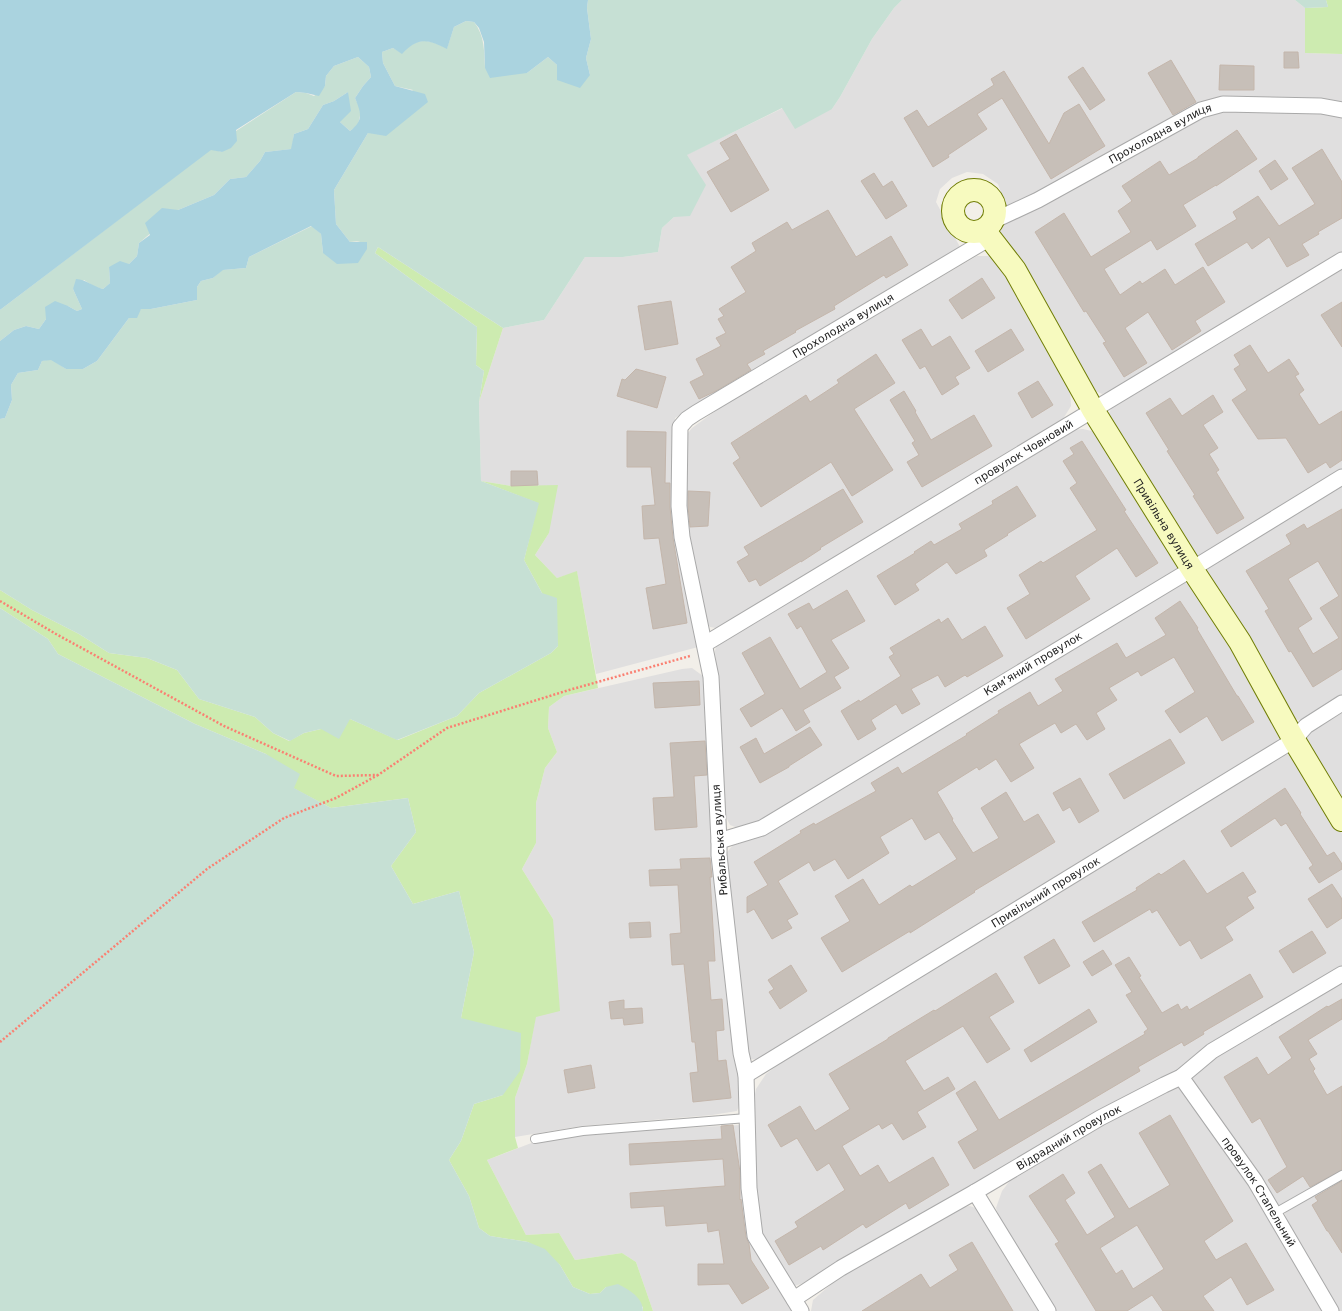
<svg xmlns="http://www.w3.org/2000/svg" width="1342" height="1311" viewBox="0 0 1342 1311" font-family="'DejaVu Sans',sans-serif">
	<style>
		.residential { fill: #e0dfdf }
		.grass { fill: #cdebb0 }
		.wetland { fill: #c6e0d4 }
		.water { fill: #aad3df }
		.building { fill: #c7bfb8; stroke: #c4b6ab; fill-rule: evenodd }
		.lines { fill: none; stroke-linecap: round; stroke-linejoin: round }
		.lane-casing { stroke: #a9a9a9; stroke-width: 10 }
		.street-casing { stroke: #a9a9a9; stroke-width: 17 }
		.secondary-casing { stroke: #707d05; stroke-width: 24 }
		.path { stroke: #fa8072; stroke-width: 2.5; stroke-dasharray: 2 2; stroke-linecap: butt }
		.lane { stroke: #fff; stroke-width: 8 }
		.street { stroke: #fff; stroke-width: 15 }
		.secondary { stroke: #f7fabf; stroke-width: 22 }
		.labels { text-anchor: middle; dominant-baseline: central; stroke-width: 3.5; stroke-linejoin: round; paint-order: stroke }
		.street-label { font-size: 11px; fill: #222; stroke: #fff }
	</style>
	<rect width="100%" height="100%" fill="#f2efe9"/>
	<path class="residential" d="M902,0H1295L1305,8V53L1342,54V106L1221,99L1004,212L1003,198L998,184L983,174L967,172L952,178L940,189L936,202L960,247L675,418L676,506L702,646L596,674L577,572L557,578L535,555L549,533L511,486L481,481L479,402L503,328L544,320L585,257H623L658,252L662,228L674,217L686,155L783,108L832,109L840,97L872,39L894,8Z
		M1224,109L1321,111L1342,115V253L1113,391L1102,394L1091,389L999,236L1001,224L1202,113Z
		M977,256H991L1012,274L1070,387L1071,406L1063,419L724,625L716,628L710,627L703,617L684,537V438L692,428L728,402Z
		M1342,267V470L1205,554L1197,556L1108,416L1112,406Z
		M1083,429L1096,432L1180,567L1175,573L757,822L741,829L730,825L725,815L715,651L717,643L1071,430Z
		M1342,484V696L1305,719L1298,720L1292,718L1207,578V570L1212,564Z
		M1184,582L1196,589L1235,646L1279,730V738L1273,745L757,1060L751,1059L748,1052L724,856L733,845Z
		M692,668L703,676L708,688L714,854L741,1099L737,1111L712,1115L581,1126L515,1137V1098L527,1064L553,919L522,869L536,843V803L545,768L557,752L548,728L549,707L564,696L682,669Z
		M1342,709V805L1305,744V737L1309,729Z
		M1289,754L1296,758L1342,834V969L1179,1074L1154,1083L801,1284L794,1286L757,1235L750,1117L756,1089L766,1074L794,1053L1281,756Z
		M1342,979V1173L1279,1206L1275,1203L1194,1088L1192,1080L1195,1072L1202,1065Z
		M1179,1085L1253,1184L1326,1311H1053L1003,1230L996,1208L1002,1191L1012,1178L1104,1121Z
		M740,1125L752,1237L797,1311H653L636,1262L622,1253L575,1260L559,1233L526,1235L487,1160L534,1142L584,1133Z
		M1342,1178V1311H1337L1286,1222L1285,1213L1291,1207Z
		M970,1206L983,1211L1044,1311H811L813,1300L843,1274L956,1208Z"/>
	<path class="grass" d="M1326,0H1342V54L1305,53V8L1328,7Z
		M378,247L503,328L479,402L484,371L476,365L477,327L375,253Z
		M481,481L511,486L558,485L549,533L535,555L557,578L577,571L598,688L564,696L549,707L548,728L557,752L545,768L536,803V843L522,869L553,919L560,1011L536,1017L527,1064L515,1098V1137L518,1148L487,1160L526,1235L559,1233L575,1260L622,1253L636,1262L653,1311H643V1307L606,1287L600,1293L590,1294L573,1287L560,1265L528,1242L490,1236L479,1228L469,1196L449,1160L461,1141L474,1104L503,1095L461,1018L474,952L459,891L413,904L391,866L416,832L408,798L331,808L293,788L266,754L195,724L58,654L48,639L0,608V590L32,610L79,634L109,653L147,658L177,670L199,699L255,717L273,733L289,741L304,733L321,729L350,719L398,740L457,716L479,693L551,653L558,646L542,593L524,560L538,503Z"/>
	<path class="wetland" d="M588,0H902L894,8L872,39L840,97L832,109L795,129L782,108L687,155L706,185L690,216L674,217L662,228L658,252L623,257H585L544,320L503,328L378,247L375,253L477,327L476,365L484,371L479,402L481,481L539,503L524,560L542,593L557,598L558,646L551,653L479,693L457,716L397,740L350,719L339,739L321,729L304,733L290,741L273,733L255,717L199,699L177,670L147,658L109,653L79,634L32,610L0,590V419L5,418L12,400L11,385L18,373L38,370L42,361L51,359L66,369H83L97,361L129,318L141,309H151L197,300V287L201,281L213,278L222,270L246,268L249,257L312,226L321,234L323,253L360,241L350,242L336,224L334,190L368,133L413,90L395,86L383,63L382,52L393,48L402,53C418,37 426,39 447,48L454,27L466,21L474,22C485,36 484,51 485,68L527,73L548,57L557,65L590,75L586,58L591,39L587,8Z
		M1295,0H1326L1328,7L1305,8Z
		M358,57L369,67L371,77L363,86L355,98L361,111L358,125L350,131L340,122L348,92L334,101L323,105L308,129L294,134L292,149L265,152L260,161L246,177L230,179L214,195L178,210L139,243L137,256L129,264L109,267L110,283L103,289L95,287L84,280L73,289L82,309L77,311L68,306L46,319L39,329L26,326L14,330L0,341V310L211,149L222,152L236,131L296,92L306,93L314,96L325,86L326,76L334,66Z
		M0,608L48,639L58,654L195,724L266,754L300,774L294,788L331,808L408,798L416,832L391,866L413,904L459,891L474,952L461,1018L521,1033L520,1071L503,1095L474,1104L461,1141L449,1160L469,1196L479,1228L490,1236L528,1242L545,1249L560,1265L573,1287L590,1294L600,1293L606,1287L618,1284C629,1290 643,1297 643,1311H0Z"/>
	<path class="water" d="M0,0H588L587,8L591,39L586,58L590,75L580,88L557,80V65L548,57L527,73L490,78L485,68L484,42L479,28L474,22L466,21L454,27L447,49C427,39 418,37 402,54L393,48L382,52L383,63L395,86L425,94L428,102L386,136L368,133L334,190L336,224L350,242H367V249L358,263L337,264L323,253L321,234L311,226L249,257L246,268L223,270L213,278L201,281L197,287V300L151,309H141L137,318H129L97,361L83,369H66L51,360L42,361L38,370L18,373L11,385L12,400L5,418L0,419V341L14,330L26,326L39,329L46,319L45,307L55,301L68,306L77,311L82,309L73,289L76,279C87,280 92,286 103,289L110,283L109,267L120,261L129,264L137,256L139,243L150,235L145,223L162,208L178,210L214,195L230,179L246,177L260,161L265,152L291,149L294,134L308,129L323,105L334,101L348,92L351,111L340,122L350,131C364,120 361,113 355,98L363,86L371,77L369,67L358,57L334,66L326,76L325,86L319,96L306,93L296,92L236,130L237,141L231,148L222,152L211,150L0,310Z"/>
	<path class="building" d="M1284,52H1298L1299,68H1284Z
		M1171,60L1196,102L1173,115L1148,73Z
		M1220,65L1254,66V90H1219Z
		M1083,67L1105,100L1090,110L1068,77Z
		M1004,71L1049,144L1064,113L1079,104L1105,146L1051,179L1002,98L977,114L987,129L948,155L949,157L933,167L904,118L917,110L928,127L994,85L991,79Z
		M1237,130L1257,159L1216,186V185L1183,205L1196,226L1157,250L1151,240L1104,269L1120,295L1140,281L1142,284L1165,269L1175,285L1203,267L1225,302L1195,321L1201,331L1172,350L1148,312L1125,328L1147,363L1124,377L1103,343L1106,342L1086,311L1084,312L1035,232L1064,213L1091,257L1131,232L1118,211L1132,201L1122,186L1160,161L1169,175L1198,158V157Z
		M736,134L769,190L731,212L707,172L730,159L720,143Z
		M1322,149L1342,182V218L1318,232L1319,234L1302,244L1309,255L1287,267L1269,237L1252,249L1247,242L1208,266L1195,244L1237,219L1233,212L1258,196L1279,226L1315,204L1292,168Z
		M1275,160L1288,179L1271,190L1259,171Z
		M874,173L883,187L892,181L907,206L886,219L861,181Z
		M828,210L856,257L891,236L908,265L886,278L884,275L834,306L835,309L795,331L796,332L763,351L765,354L747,364L751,370L716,391L699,399L690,382L704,375L696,359L721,346L716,338L726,333L718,319L724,316L719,309L746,292L731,267L756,251L752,243L787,222L792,230Z
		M982,278L995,298L962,319L949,300Z
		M671,301L678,344L645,350L638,306Z
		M1342,302V347L1321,315Z
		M921,329L932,347L950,336L970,368L955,377L959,384L942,395L925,366L920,369L902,340Z
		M1011,329L1024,350L988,372L975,351Z
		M1250,345L1268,373L1289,359L1299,374L1295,376L1304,390L1299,394L1319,425L1342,411V460L1330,468L1326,462L1308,473L1286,438L1258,439L1232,400L1247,390L1234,369L1240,365L1234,355Z
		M876,354L895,383L854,409L893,470L852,496L831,462L761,507L733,463L740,458L731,443L806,395L810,402L839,383L837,380Z
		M636,369L666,377L657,408L617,396L622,379L625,380Z
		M1038,381L1053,405L1032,418L1018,393Z
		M904,391L916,411L915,412L931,440L974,415L992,446L922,487L907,462L919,455L912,443L915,441L890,400Z
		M1213,395L1223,412L1203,425L1218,448L1209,454L1219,470L1216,472L1244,518L1217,534L1193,496L1195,495L1167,451L1169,450L1146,413L1170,398L1182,416Z
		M627,431L666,432L665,483H670V507L673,538L687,623L653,629L646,588L666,584L659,538L644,539L642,506L655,505L651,467H627Z
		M1082,441L1126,510L1124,511L1158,563L1136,577L1117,548L1075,576L1090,599L1026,639L1007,608L1030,594L1019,575L1041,561L1043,563L1097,530L1070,488L1077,483L1063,461L1074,454L1070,448Z
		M511,471H537L538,485L511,486Z
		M1017,486L1036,516L1007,534L1008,535L984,550L987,556L956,574L947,562L915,584L919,590L895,605L877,576L915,553L914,552L931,541L934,545L962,529L959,524L993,504L992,501Z
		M843,489L863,522L820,548L821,549L801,562V561L760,586L756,579L749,582L737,562L749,555L744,547Z
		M688,491L710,492L708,526L690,527L688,506Z
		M1342,509V669L1313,687L1291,651L1289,652L1265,611L1269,609L1246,571L1291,544L1286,535L1304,524L1307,529ZM1318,561L1339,596L1320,608L1339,638L1313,654L1298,628L1312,619L1288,579Z
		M847,590L865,621L831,640L849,668L834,677L841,688L803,710L810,722L796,731L782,708L751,727L740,709L765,694L742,653L770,637L800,689L827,672L801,626L797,629L788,614L809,603L813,610Z
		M1180,601L1198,628L1197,629L1237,696H1238L1254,722L1222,741L1207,716L1180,733L1165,711L1195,692L1174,657L1141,676L1138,671L1109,688L1117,700L1096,713L1105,729L1087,740L1076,724L1061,733L1055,723L1019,744L1034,768L1011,782L996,759L979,770L977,767L937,792L953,819L952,820L973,853L999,838L981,808L1006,792L1024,822L1038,814L1055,842L974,891L975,892L910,933V931L842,972L821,938L850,921L835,896L863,879L879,905L910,885L912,887L957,859L939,832L925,840L912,818L880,837L889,853L848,879L835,859L814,871L809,862L778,881L798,914L787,920L792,928L772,939L754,909L747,913V897L768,885L754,862L801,833L800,831L814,823L815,825L876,791L871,783L898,767L902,774L967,735L966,734L999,713L998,711L1030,692L1038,706L1063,691L1055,679L1117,643L1126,658L1166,635L1155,618Z
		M948,618L962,640L985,626L1003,656L967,677L965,675L945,687L938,675L911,689L920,704L902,714L896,704L871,720L876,729L858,740L841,711L859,700L860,702L901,676L889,657L894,654L890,648L939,619L941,623Z
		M699,681L700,705L655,708L653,683Z
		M810,727L822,745L789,766V767L760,783L740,747L756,738L764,754Z
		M1170,739L1185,763L1124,799L1109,774Z
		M705,741L707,775L694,776L697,827L655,830L653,798L674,797L670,743Z
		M1080,778L1099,811L1079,823L1070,807L1063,811L1053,793Z
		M1285,788L1301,813L1300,814L1327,856L1334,852L1342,864V869L1319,883L1309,868L1313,865L1286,823L1281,826L1275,818L1231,847L1221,831Z
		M710,858L712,877H710L715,961H708L711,1000L722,999L724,1030L716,1031L718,1061L726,1060L731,1098L693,1102L690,1073L698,1072L695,1042H692L684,964L672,965L670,934L681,933L678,885L650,886L649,870L681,869L680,859Z
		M1184,860L1207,894L1243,872L1256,892L1247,897L1254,908L1225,927L1233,940L1201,959L1190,940L1180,946L1157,910L1152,913L1150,909L1094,942L1082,922L1137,890L1136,888L1159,873L1161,875Z
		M1332,884L1342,899V918L1327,928L1308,899Z
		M650,922L651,937L630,938L629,923Z
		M1312,931L1326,953L1293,973L1279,951Z
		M1054,939L1070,966L1039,984L1024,957Z
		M1103,950L1112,964L1092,976L1083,962Z
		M1129,957L1141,976L1139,977L1162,1013L1178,1004L1181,1010L1187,1006L1189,1010L1250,974L1263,997L1203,1032L1204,1034L1184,1046L1182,1042L1138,1067L1140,1071L974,1169L958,1142L978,1130L956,1093L975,1081L999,1120L1145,1034L1144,1032L1148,1029L1126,995L1132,992L1115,965Z
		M791,965L807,991L780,1009L769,992L774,989L768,980Z
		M996,973L1014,1002L989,1017L1010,1049L987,1063L963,1026L905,1061L924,1091L948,1077L955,1089L917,1112L926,1127L903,1140L892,1123L882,1129L879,1124L842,1146L860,1176L878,1165L889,1183L933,1157L949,1185L909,1209L906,1203L866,1228L863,1224L823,1250L821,1246L789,1265L775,1241L798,1227L795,1222L845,1190L829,1163L817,1171L797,1138L781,1147L768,1125L800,1106L815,1131L850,1109L829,1074L888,1039V1038L934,1010L935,1011Z
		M1342,999V1019L1308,1040L1317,1054L1309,1059L1315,1069L1313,1071L1327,1095L1342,1086V1170L1310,1187L1303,1176L1277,1193L1268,1180L1287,1167L1260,1118L1252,1123L1224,1077L1257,1057L1268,1075L1292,1058L1279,1037L1327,1006L1328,1007Z
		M624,1000V1009L642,1008L643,1023L624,1025L623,1018L611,1019L609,1002Z
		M1089,1009L1097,1022L1031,1062L1024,1050Z
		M591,1065L595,1088L568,1093L564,1070Z
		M1170,1115L1233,1221L1204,1241L1216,1260L1246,1243L1274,1290L1247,1305L1231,1277L1203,1296L1214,1311H1163L1152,1295L1127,1311H1096L1055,1244L1059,1242L1029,1196L1063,1174L1075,1193L1065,1200L1087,1235L1115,1217L1088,1172L1101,1164L1129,1209L1170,1185L1139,1133ZM1137,1225L1164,1269L1133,1289L1122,1270L1116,1274L1100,1248Z
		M733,1125L740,1172V1200L741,1199L746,1237L749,1244L751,1260L769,1288L742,1304L729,1284L698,1285V1264H724L719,1230L708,1232L707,1223L666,1226L664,1206L631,1208L630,1193L725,1186L723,1159L630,1165L629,1144L722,1139L721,1126Z
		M1342,1181V1253L1328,1231H1327L1312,1205L1318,1201L1315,1197Z
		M972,1242L1013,1311H862L921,1274L930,1288L958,1270L949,1255Z"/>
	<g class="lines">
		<defs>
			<path id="lane" d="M535,1139L583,1131L747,1118
				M1275,1213L1342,1175"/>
			<g id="street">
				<path id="s1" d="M993,221L1038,200L1201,110L1223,104L1321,106L1342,110"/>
				<path id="s2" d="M705,644L1342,260"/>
				<path d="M719,841L762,828L1192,569L1342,477"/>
				<path id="s3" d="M746,1075L1294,740L1306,726L1342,703"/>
				<path id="s4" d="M1181,1077L1255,1181L1331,1311"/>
				<path d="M975,1192L1048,1311"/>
				<path id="s5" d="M794,1299L841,1268L975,1192L1100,1118L1164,1085L1181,1077L1212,1051L1342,974"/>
				<path id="s6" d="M801,1311L755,1236L749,1188L746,1075L741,1053L719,855V841L711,677L682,537L679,506L680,427L687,419L696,413L990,238"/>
			</g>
			<g id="secondary">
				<circle cx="974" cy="211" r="21"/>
				<path id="s7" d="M984,230L1015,270L1093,410L1192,569L1240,642L1294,740L1342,820"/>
			</g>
		</defs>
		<use href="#lane" class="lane-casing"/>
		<use href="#street" class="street-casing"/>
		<use href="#secondary" class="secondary-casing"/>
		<path class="path" d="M0,601L56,634L224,726L336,776L378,775L447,728L569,690L690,656
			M0,1042L207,869L284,818L336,798L378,775"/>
		<use href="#lane" class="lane"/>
		<use href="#street" class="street"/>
		<use href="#secondary" class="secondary"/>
	</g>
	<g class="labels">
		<g class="street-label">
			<text stroke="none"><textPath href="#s1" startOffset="189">Прохолодна вулиця</textPath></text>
			<text stroke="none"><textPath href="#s6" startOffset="1095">Прохолодна вулиця</textPath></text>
			<text stroke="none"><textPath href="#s2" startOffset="372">провулок Човновий</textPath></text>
			<text stroke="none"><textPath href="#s7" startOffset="345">Привільна вулиця</textPath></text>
			<text transform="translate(1033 664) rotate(-31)">Камʼяний провулок</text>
			<text transform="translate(720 840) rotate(-94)">Рибальська вулиця</text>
			<text stroke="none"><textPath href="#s3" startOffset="351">Привільний провулок</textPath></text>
			<text stroke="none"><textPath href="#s5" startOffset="319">Відрадний провулок</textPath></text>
			<text stroke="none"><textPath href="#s4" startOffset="139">провулок Стапельний</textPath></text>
		</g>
	</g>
</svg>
